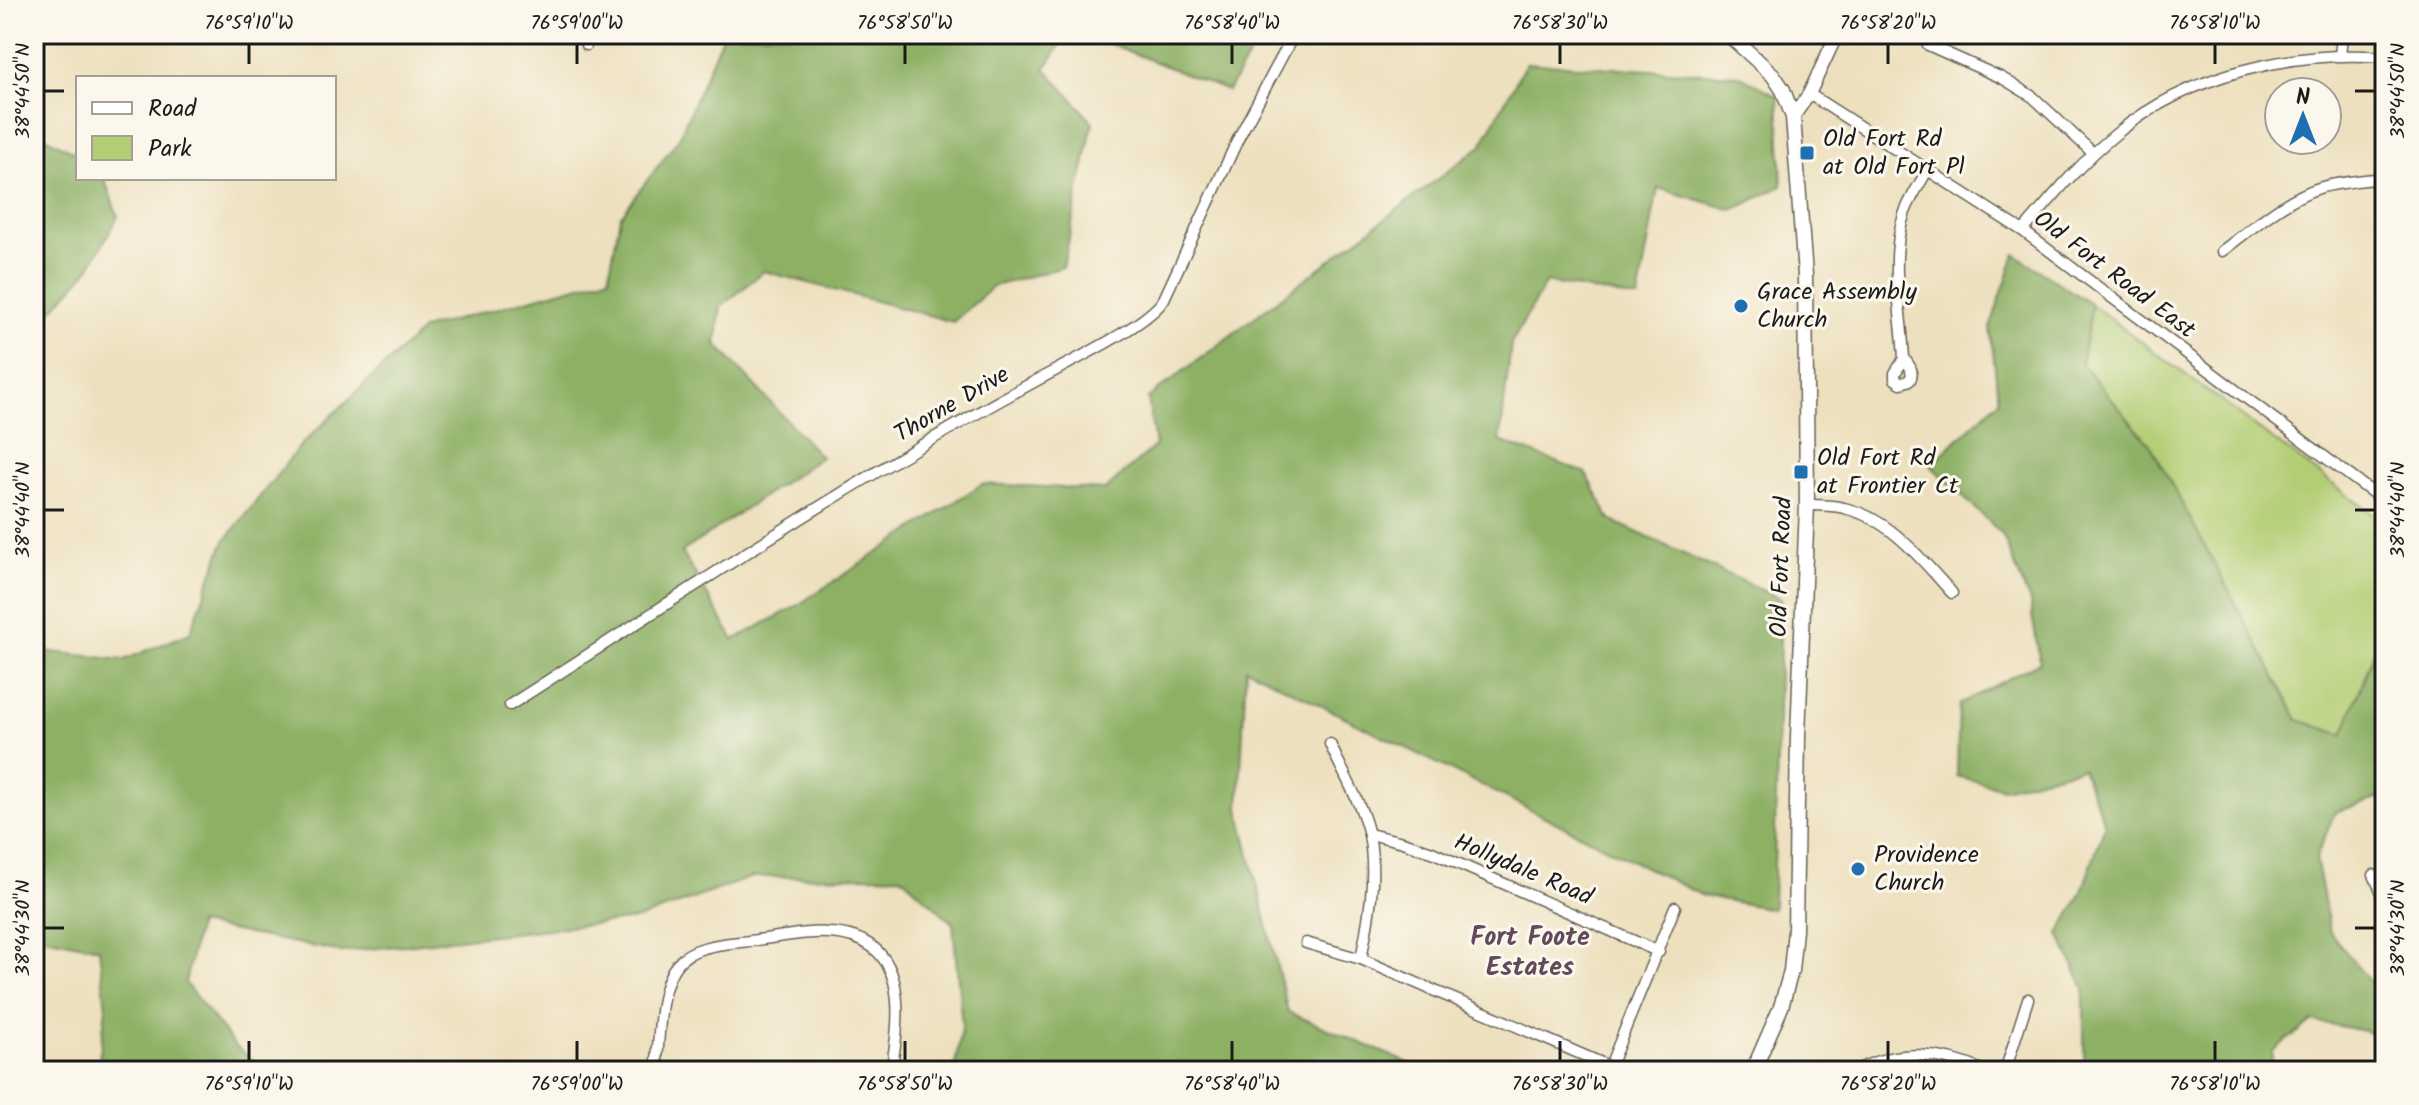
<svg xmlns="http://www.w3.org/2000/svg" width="2419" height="1105" viewBox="0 0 2419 1105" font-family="Kalam,sans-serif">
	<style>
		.green { fill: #b2cd73; stroke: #677448; stroke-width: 2 }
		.forest { fill: #8db065; stroke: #546640; stroke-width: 2 }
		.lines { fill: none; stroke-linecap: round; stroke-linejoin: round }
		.minor-casing { stroke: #656155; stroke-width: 13 }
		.tertiary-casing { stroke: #656155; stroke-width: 15 }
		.secondary-casing { stroke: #656155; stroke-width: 17 }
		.minor { stroke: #fff; stroke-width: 10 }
		.tertiary { stroke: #fff; stroke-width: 12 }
		.secondary { stroke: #fff; stroke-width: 14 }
		.ticks { fill: none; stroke: #1c1c1c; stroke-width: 3 }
		.poi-dot { fill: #1f6fb2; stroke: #fbf7ec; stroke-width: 3 }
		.labels { text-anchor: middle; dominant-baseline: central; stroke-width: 6; stroke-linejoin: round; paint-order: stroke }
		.poi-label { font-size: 24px; fill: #1c1c1c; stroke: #fbf7ec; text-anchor: start }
		.street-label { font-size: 24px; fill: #1c1c1c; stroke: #fbf7ec }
		.neighbourhood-label { font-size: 26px; font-weight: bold; fill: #624a5b; stroke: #fbf7ec }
		.neatline { fill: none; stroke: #1c1c1c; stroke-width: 3 }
		.ticks-label { font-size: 20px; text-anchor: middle; fill: #1c1c1c }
	</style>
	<rect width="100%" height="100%" fill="#fbf7ec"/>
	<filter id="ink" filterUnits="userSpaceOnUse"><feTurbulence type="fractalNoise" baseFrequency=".0125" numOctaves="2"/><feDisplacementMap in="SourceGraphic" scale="16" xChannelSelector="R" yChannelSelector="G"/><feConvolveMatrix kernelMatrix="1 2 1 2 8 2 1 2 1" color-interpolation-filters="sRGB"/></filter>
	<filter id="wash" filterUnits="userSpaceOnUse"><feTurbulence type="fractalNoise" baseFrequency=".006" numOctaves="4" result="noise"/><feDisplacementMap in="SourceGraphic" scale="32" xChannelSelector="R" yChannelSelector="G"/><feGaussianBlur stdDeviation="1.8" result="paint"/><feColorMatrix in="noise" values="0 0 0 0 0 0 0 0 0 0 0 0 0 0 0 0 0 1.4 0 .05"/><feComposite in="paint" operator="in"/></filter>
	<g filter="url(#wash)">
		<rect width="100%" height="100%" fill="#ede0be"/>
		<path class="green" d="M2092,305L2385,523V623L2343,735L2298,720L2151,446L2081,363Z"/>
		<path class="forest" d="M723,34H1068L1045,68L1093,122L1063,267L994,286L953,322L764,271L721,307L716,344L821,457L682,552L734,640L795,607L982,484L1105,490L1155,446L1148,398L1481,146L1526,63L1739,75L1778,96L1782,186L1733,210L1658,188L1638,299L1546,282L1511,344L1500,441L1586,473L1610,520L1781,599L1773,909L1703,896L1246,668L1239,809L1288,1012L1427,1071H954L962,1027L953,923L901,876L752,877L638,919L342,952L198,924L185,983L235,1046L267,1071H108L99,1060L106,1008L99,948L34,935V650L124,660L190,633L224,542L300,446L423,329L609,277L620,217L679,138Z
			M1085,34H1261L1228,91Z
			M34,131L78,154V178H104L118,217L87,272L44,319L34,351Z
			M2015,254L2092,305L2081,363L2151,446L2298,720L2343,735L2385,623V788L2381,798L2335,812L2316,858L2330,932L2374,987L2385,991V1041L2365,1031L2313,1021L2272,1051V1071H2080L2084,1060V988L2059,934L2081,894L2105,825L2082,768L2003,788L1957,776L1959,704L2040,662L2030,602L2002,534L1930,465L1999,401L1990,328Z"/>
	</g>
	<g filter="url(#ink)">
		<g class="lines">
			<defs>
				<path id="minor" d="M586,45L593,34
					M1928,45L2002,78L2033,97L2093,153
					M2340,56L2342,34
					M1809,94L2023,231L2385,502
					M2385,144V181
					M2023,231C2052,197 2081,162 2116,134C2189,74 2292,50 2385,57
					M2222,251C2253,228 2285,198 2322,187C2343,182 2363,180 2384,178
					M1904,359C1902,313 1889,259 1904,215C1909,200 1919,185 1927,171
					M1904,359C1910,365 1914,372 1910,380L1901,383L1895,379V373Z
					M1807,505C1819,505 1832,505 1844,508C1890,518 1922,560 1952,593
					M510,705C682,595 852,480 1032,383C1062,366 1149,325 1164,299L1239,137L1294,34
					M1330,744C1343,773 1362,804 1369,835C1377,876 1369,918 1361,959
					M1369,834L1403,842L1432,852L1659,952
					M2374,875L2385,900
					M1306,943L1361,959L1620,1071
					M1610,1066L1675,907
					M656,1071C660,1040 657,989 677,964C694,943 731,944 757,940C781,937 806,931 830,933C910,938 901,1014 891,1071
					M1856,1071C1896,1048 1942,1052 1984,1071
					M2005,1071L2028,999"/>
				<path id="tertiary" d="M1793,117L1809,94L1837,34"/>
				<path id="secondary" d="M1728,34L1773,75L1783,90L1793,117L1805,275L1807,505L1798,736L1795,930L1791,971L1781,1007L1753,1071"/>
			</defs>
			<use href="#minor" class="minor-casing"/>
			<use href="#tertiary" class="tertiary-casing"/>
			<use href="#secondary" class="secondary-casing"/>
			<use href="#minor" class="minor"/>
			<use href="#tertiary" class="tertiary"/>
			<use href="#secondary" class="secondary"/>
		</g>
	</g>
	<path class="ticks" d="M249,44V64M577,44V64M905,44V64M1232,44V64M1560,44V64M1888,44V64M2215,44V64M44,91H64M2355,91H2375M44,510H64M2355,510H2375M44,928H64M2355,928H2375M249,1041V1061M577,1041V1061M905,1041V1061M1232,1041V1061M1560,1041V1061M1888,1041V1061M2215,1041V1061"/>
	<g class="poi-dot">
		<rect x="1799" y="145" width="16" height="16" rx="4"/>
		<circle cx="1741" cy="306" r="8"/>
		<rect x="1793" y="464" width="16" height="16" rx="4"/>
		<circle cx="1858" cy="869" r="8"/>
	</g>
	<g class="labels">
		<g class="poi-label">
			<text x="1823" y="139">Old Fort Rd<tspan x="1823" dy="28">at Old Fort Pl</tspan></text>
			<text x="1757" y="292">Grace Assembly<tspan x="1757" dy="28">Church</tspan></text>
			<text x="1817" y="458">Old Fort Rd<tspan x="1817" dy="28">at Frontier Ct</tspan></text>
			<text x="1874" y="855">Providence<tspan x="1874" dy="28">Church</tspan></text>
		</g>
		<g class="street-label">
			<text transform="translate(2114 275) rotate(37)">Old Fort Road East</text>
			<text transform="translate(952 405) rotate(-30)">Thorne Drive</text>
			<text transform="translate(1782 567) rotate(-88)">Old Fort Road</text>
			<text transform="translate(1523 870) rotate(23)">Hollydale Road</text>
		</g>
		<g class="neighbourhood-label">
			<text x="1530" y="938">Fort Foote<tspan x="1530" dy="30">Estates</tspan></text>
		</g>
	</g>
	<rect width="2419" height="1105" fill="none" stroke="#fbf7ec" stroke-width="88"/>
	<rect x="76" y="76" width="260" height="104" fill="#fbf7ec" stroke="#a29f99" stroke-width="2"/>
	<rect x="92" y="102" width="40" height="12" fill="#ffffff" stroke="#a29f99" stroke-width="2"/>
	<text x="148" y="116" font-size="24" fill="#1c1c1c">Road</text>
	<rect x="92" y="136" width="40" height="24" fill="#b2cd73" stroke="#a29f99" stroke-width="2"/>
	<text x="148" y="156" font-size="24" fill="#1c1c1c">Park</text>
	<g transform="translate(2303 116)"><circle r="38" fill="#fbf7ec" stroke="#a29f99" stroke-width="2"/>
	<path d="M0-6L14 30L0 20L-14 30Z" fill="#1f6fb2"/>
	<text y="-12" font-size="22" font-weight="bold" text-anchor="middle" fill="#1c1c1c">N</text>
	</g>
	<rect x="44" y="44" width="2331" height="1017" class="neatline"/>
	<g class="ticks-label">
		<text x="249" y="29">76°59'10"W</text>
		<text x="577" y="29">76°59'00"W</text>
		<text x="905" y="29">76°58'50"W</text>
		<text x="1232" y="29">76°58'40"W</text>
		<text x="1560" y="29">76°58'30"W</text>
		<text x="1888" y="29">76°58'20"W</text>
		<text x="2215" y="29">76°58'10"W</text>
		<text transform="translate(22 91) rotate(-90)" y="7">38°44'50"N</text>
		<text transform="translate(2397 91) rotate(-90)" y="7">38°44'50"N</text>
		<text transform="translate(22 510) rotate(-90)" y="7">38°44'40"N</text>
		<text transform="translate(2397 510) rotate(-90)" y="7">38°44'40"N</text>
		<text transform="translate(22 928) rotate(-90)" y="7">38°44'30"N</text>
		<text transform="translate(2397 928) rotate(-90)" y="7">38°44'30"N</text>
		<text x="249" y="1090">76°59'10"W</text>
		<text x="577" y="1090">76°59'00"W</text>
		<text x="905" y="1090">76°58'50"W</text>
		<text x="1232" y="1090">76°58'40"W</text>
		<text x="1560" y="1090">76°58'30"W</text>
		<text x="1888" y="1090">76°58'20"W</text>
		<text x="2215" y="1090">76°58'10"W</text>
	</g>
</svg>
